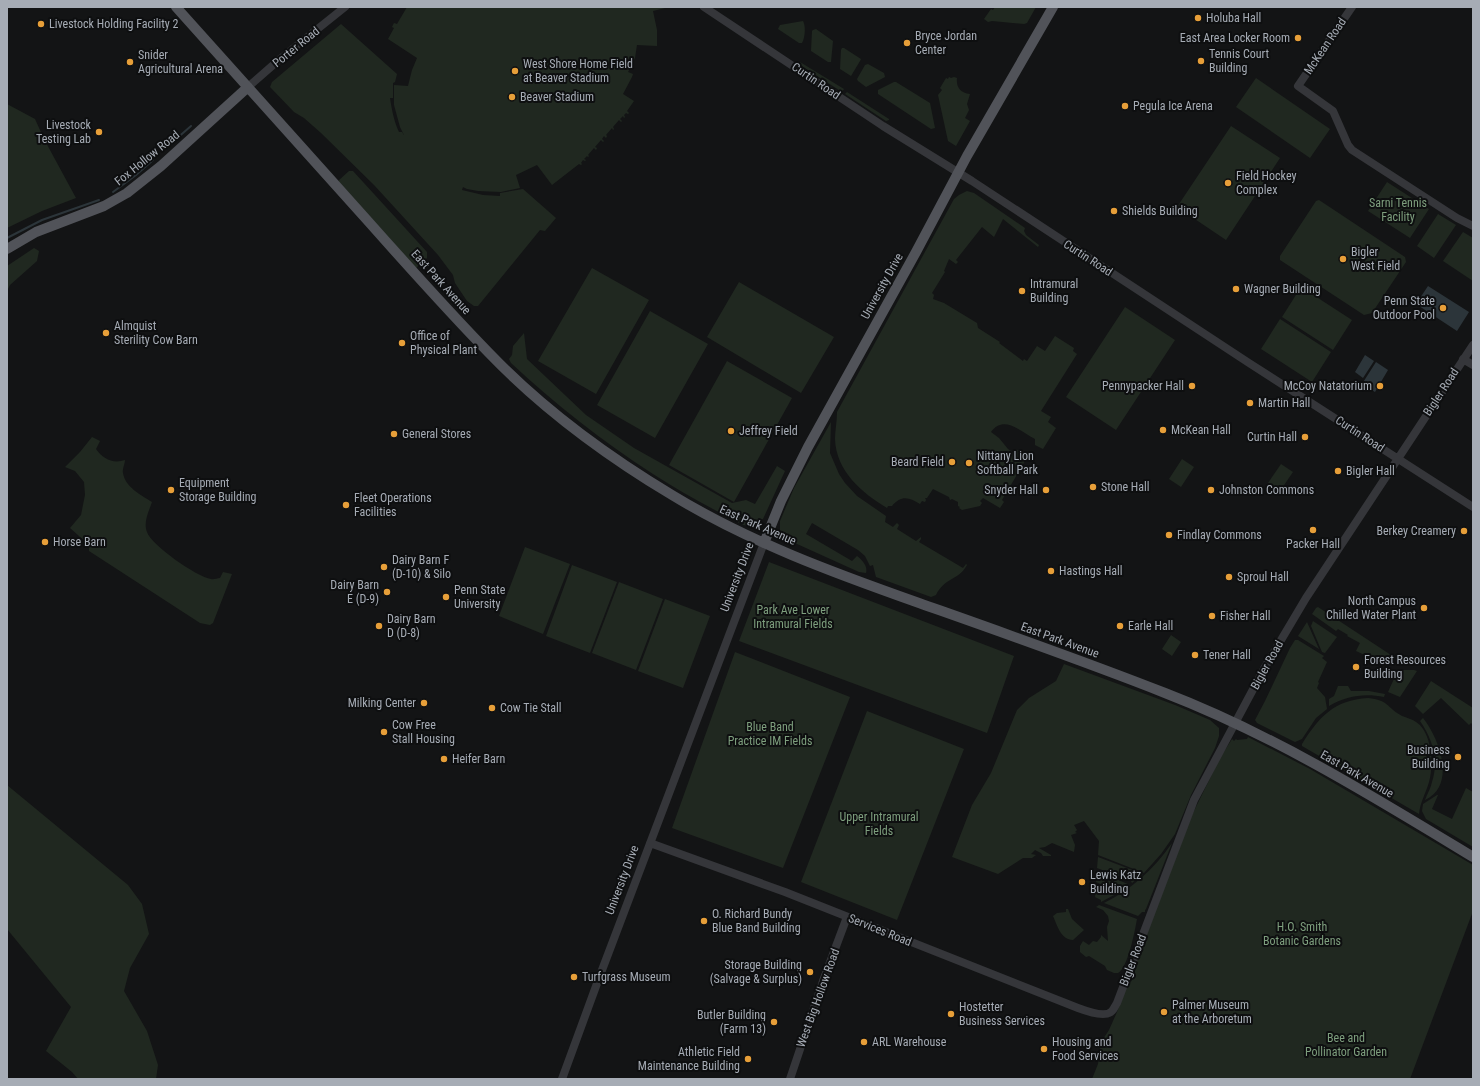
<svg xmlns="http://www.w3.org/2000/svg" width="1480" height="1086" viewBox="0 0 1480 1086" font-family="'Roboto Condensed',sans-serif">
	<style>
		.green { fill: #202820 }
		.water { fill: #2c353a }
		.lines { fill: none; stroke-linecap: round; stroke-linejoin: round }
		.stream { stroke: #2c353a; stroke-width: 2 }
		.minor { stroke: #35363a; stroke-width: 8 }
		.major { stroke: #515359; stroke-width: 10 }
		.poi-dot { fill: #e79f39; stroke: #0e0f10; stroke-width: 1.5 }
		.labels { text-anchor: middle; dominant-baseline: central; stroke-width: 4; stroke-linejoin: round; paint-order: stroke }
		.poi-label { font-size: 12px; fill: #a6acb5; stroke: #0e0f10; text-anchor: start }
		.street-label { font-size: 12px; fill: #a6acb5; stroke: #0e0f10 }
		.park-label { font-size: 12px; fill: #7e9f7e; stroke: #0e0f10 }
	</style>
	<rect width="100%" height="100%" fill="#131415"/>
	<path class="green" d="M407,7H669L653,11L657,30V46L637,45L635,58L628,72L633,74L632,77L623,94L634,101L627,111L629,113L628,114L626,113L624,115L625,117L624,118L623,116L620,119L622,121L621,122L619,120L613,127L614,129L613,130L612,128L606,135L607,136L606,138L604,136L602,139L604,141L603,142L601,140L595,147L597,148L596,150L594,148L588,155L589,156L588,157L587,156L584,159L586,160L585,161L583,160L581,163L582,164L581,165L579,164L552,185L537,165L516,175L520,188L501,192L478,191L467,189L453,182L463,187L462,190L483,195L500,196V193L523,189L556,218L545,231L540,230L478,306H474L467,301L455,283L453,275L438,255L374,185L321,133L304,118L294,112L270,87L272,82L341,24L397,74L395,82L393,83V98H390C392,111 394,121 399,132H402L404,135L400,127L394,105V85L408,86L412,70L417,58L388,39L394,28L392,27L394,23L397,24Z
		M995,7H1036L1027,23L1024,24L992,21L988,22L984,19L991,9L993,10Z
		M803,21C806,26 805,38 802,43H799L778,29L780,25Z
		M816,29L833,41L831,62H828L811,51L812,31L813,30Z
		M842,48H844L861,59L860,61L851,76L840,69L841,50Z
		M800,62L844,89L842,92L800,65Z
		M868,64L884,73L885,77L866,87L858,81L857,79L865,65Z
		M949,77L951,78L954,77L957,78C956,87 960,93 970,94L967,104L969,110L965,118L970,121L956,146L948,141L938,95L942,90L940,88L946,78L948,79Z
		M1256,78L1330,129L1310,158L1236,107Z
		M894,82H896L930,103L935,128L931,129L878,94V90Z
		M847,92L889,119V120L886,121L845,94Z
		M7,104L35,119L44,139L76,198L42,211L7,228Z
		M1231,126L1280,158L1226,240L1177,207Z
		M349,171H353L427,252V258L416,268L338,181Z
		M1387,182L1429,209L1410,238L1368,211Z
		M967,191L974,193L1025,228L1024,231L1026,235L1039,245L1038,247L1003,219L994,237L982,227L956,260L958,262L956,264L949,259L944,271L945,272L932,293L934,295L933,299L944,303L977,323L978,328L1000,342L999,343L1023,361L1024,359L1027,361L1037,346L1045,351L1055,336L1074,348L1073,351L1077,354L1041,411L1051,417L1048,422L1056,428L1043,449L1035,445V439C1021,432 1004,414 991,432L999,438L1008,449L1014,453L1016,449L1028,456L1002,500L1004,502L1000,508L983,498L980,501L982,503L980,506L962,510L959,508L960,507L958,506V502L952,499L950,500L949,497L933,489L927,498H925L926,500L925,502L922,501L920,504C909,497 901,495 892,506H888L887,508C862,493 836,471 835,439C835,431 837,421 837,412L954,199L959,195Z
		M1319,200L1405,257L1406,262L1372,313L1364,315L1280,260V256L1316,201Z
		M1438,214L1456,225L1434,258L1417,246Z
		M1463,232L1473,238V281L1443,261Z
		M34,248L39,251L37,261L10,285L7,291V266Z
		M592,268L649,300L596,394L538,361Z
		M739,282L834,337L801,393L707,337Z
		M1301,287L1352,320L1333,350L1282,317Z
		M1125,307L1175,340L1116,430L1066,397Z
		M650,311L708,344L655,438L597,405Z
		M1280,319L1331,352L1312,382L1261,349Z
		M524,333L527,359L586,415L634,448L732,503L746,500L755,504L777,466L785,471L763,519L754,522L750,526L743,525C713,509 682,493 653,474C602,441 555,404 511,363L509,359L512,355L513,346Z
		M727,361L792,398L734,502L669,465Z
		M831,422L830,453L839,474L845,483L857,496L886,516L885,522L893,527L897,523L899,525L897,529L916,541L921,537V539L919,542L963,568L966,564L967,565C958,581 945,577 936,595L931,597L876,577L873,565L870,566L865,556L858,550L812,523L806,534L852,561L857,556C862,560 868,566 866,573L859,572L786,539L781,535L780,532V521L794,488Z
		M92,437L100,441L96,449C103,459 113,464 125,460C125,464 122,469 123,473C125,487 141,495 152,502C149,511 143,522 147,532C151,545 197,577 211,579C214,580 217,578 220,578L223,572L232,574L213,623L210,625L200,623L89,551V545L70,528L81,515L85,495L84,482L75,471L65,467L80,452Z
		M1182,459L1194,467L1181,487L1169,479Z
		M1281,464L1293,472L1280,491L1268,483Z
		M525,547L570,564L543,634L499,616Z
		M769,562L1014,656L987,733L739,641Z
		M572,565L617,582L590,653L546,636Z
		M619,582L663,599L636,670L592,653Z
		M665,599L710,616L683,688L638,671Z
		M1318,607L1391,655L1392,657L1388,666L1356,651L1360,643L1347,636L1348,635L1338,629L1336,631L1312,614L1316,608Z
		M1313,621L1337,637L1325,653L1322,652L1311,626Z
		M1307,622L1319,649L1298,636Z
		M1171,635L1181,642L1172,656L1162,649Z
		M1295,640H1298L1324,656L1322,658L1327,662L1318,682L1319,683L1317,688L1325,697L1327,709L1316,718L1302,739L1295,742L1257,723L1255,720L1265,701L1290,648Z
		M735,652L850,697L783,868L672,828Z
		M1064,664L1175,705L1210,720L1219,728V736L1215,748L1191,795L1175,834L1161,854L1144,873L1098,855L1099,841L1084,821L1074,825L1077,830L1075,832L1077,833L1071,835L1075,845L1074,852L1052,843L1045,847L1039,848L1051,855V856H1043L1041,853L1035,850L1031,854L1036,855L1032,858H1023L998,874L952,857L972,805L991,773L1017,710L1029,698L1056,681Z
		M1398,670H1414L1417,671L1400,697L1388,692Z
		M1431,681L1473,708V725L1471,723L1469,725L1441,698L1423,714L1415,706Z
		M1338,686H1348L1351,691H1369L1385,694L1384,697C1364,693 1346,696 1329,706V699L1334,696Z
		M1368,698C1389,700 1386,707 1402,716C1407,718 1412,719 1416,722C1432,732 1434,765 1429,782C1426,793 1420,802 1419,814L1302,746V744C1319,717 1334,700 1368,698Z
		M867,711L964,749L897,920L801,882Z
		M1423,718C1439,738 1457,785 1425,800C1427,794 1431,788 1432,782C1439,760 1433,740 1420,721Z
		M1248,737L1310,769L1473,865V911L1410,1079H1092L1098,1064L1101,1042L1109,1030L1117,1012L1192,815L1220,758L1232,739L1234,741L1236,739L1237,740L1247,739Z
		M7,785L128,885L142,904L149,934L130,968L124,991L147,1031L158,1065L156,1079H78L72,1072L46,1051L71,1007L7,929Z
		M1466,788L1473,792V847L1426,819L1422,811L1423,804L1437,795H1438L1432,809L1452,819Z
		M1172,843L1146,909L1145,910V912H1142L1138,916L1104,903C1132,889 1154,869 1172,843Z
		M1098,857L1143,874L1132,883L1131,881L1097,868Z
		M1097,871L1130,885L1117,893V891L1096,882Z
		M1096,886L1116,894L1101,902V900L1095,897Z
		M1099,905L1137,919C1135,930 1128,968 1118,973H1114L1107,970L1105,966L1089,956L1086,957L1080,952V946L1083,941L1089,945L1093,941L1097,942L1101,937V935L1108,941L1107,927L1109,921L1108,916L1103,910L1096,907Z
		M1066,909H1068L1072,919L1084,930L1073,940C1061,940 1057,925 1053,916L1057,913L1066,912Z"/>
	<path class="water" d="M1428,286L1469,312L1457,331L1416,304Z
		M1365,355L1374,361L1363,378L1355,372Z
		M1376,362L1388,370L1375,392L1362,384Z"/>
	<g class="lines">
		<path class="stream" d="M167,147L191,126
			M113,192L136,175L153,160
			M7,238L42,220L99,200"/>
		<path class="minor" d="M704,7L883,126L972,181L1249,363L1473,507
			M1352,7L1298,86L1333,111L1348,145L1352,150L1457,218L1473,226
			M248,87L280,59L345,7
			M1463,359L1473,365
			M650,843L785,892L1078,1008C1086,1011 1106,1018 1112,1011C1114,1009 1115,1006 1117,1003L1194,800L1265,667L1306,598L1473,345
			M562,1079L599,978L764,543
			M790,1079L823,981L847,917"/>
		<path class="major" d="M176,7C239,78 303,149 367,220C407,265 448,311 490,354C543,409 607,456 672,495C749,542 834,573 919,603C1001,632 1084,661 1165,693C1274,735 1374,797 1473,857
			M7,249L36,232L104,206L127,193L161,166L248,87
			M764,543L781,501L808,447L916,252L967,156L1053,7"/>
	</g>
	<g class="poi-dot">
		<circle cx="1198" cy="18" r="4"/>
		<circle cx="41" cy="24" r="4"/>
		<circle cx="1298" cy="38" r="4"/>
		<circle cx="907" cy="43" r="4"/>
		<circle cx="1201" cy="61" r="4"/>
		<circle cx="130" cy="62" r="4"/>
		<circle cx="515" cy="71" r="4"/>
		<circle cx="512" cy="97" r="4"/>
		<circle cx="1125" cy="106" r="4"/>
		<circle cx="99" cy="132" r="4"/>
		<circle cx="1228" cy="183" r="4"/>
		<circle cx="1114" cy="211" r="4"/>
		<circle cx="1343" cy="259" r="4"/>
		<circle cx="1236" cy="289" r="4"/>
		<circle cx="1022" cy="291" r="4"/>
		<circle cx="1443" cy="308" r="4"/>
		<circle cx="106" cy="333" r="4"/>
		<circle cx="402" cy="343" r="4"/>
		<circle cx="1192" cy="386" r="4"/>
		<circle cx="1380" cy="386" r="4"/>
		<circle cx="1250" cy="403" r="4"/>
		<circle cx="1163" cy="430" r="4"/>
		<circle cx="731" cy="431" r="4"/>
		<circle cx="394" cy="434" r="4"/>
		<circle cx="1305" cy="437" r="4"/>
		<circle cx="952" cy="462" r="4"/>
		<circle cx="969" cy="463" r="4"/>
		<circle cx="1338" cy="471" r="4"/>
		<circle cx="1093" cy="487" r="4"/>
		<circle cx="171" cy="490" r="4"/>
		<circle cx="1046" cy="490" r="4"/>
		<circle cx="1211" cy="490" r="4"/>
		<circle cx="346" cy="505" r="4"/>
		<circle cx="1313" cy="530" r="4"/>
		<circle cx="1464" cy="531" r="4"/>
		<circle cx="1169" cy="535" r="4"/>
		<circle cx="45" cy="542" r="4"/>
		<circle cx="384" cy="567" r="4"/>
		<circle cx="1051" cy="571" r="4"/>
		<circle cx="1229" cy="577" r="4"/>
		<circle cx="387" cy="592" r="4"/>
		<circle cx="446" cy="597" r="4"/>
		<circle cx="1424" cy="608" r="4"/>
		<circle cx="1212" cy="616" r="4"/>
		<circle cx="379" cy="626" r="4"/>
		<circle cx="1120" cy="626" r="4"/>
		<circle cx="1195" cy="655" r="4"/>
		<circle cx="1356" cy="667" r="4"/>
		<circle cx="424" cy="703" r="4"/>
		<circle cx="492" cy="708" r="4"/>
		<circle cx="384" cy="732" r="4"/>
		<circle cx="1458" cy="757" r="4"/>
		<circle cx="444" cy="759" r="4"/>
		<circle cx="1082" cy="882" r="4"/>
		<circle cx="704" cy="921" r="4"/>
		<circle cx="810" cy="972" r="4"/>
		<circle cx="574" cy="977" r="4"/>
		<circle cx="1164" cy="1012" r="4"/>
		<circle cx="951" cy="1014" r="4"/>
		<circle cx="774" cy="1022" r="4"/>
		<circle cx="864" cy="1042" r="4"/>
		<circle cx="1044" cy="1049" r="4"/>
		<circle cx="748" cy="1059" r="4"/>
	</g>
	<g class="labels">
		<g class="poi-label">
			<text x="1206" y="18">Holuba Hall</text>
			<text x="49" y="24">Livestock Holding Facility 2</text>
			<text x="915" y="36">Bryce Jordan<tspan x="915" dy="14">Center</tspan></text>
			<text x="1290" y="38" text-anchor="end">East Area Locker Room</text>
			<text x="1209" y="54">Tennis Court<tspan x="1209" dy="14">Building</tspan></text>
			<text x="138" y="55">Snider<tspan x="138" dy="14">Agricultural Arena</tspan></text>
			<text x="523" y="64">West Shore Home Field<tspan x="523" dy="14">at Beaver Stadium</tspan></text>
			<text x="520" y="97">Beaver Stadium</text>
			<text x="1133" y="106">Pegula Ice Arena</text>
			<text x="91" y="125" text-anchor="end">Livestock<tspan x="91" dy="14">Testing Lab</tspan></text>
			<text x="1236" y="176">Field Hockey<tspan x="1236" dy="14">Complex</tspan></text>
			<text x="1122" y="211">Shields Building</text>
			<text x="1351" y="252">Bigler<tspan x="1351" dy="14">West Field</tspan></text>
			<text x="1030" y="284">Intramural<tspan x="1030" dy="14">Building</tspan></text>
			<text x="1244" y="289">Wagner Building</text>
			<text x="1435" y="301" text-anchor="end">Penn State<tspan x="1435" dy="14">Outdoor Pool</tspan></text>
			<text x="114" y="326">Almquist<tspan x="114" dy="14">Sterility Cow Barn</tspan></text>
			<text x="410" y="336">Office of<tspan x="410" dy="14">Physical Plant</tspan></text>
			<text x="1184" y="386" text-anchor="end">Pennypacker Hall</text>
			<text x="1372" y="386" text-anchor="end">McCoy Natatorium</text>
			<text x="1258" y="403">Martin Hall</text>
			<text x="1171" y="430">McKean Hall</text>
			<text x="739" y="431">Jeffrey Field</text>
			<text x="402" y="434">General Stores</text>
			<text x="1297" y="437" text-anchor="end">Curtin Hall</text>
			<text x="977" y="456">Nittany Lion<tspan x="977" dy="14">Softball Park</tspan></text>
			<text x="944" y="462" text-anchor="end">Beard Field</text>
			<text x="1346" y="471">Bigler Hall</text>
			<text x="179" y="483">Equipment<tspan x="179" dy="14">Storage Building</tspan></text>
			<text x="1101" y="487">Stone Hall</text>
			<text x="1038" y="490" text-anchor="end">Snyder Hall</text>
			<text x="1219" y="490">Johnston Commons</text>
			<text x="354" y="498">Fleet Operations<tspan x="354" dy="14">Facilities</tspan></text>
			<text x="1456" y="531" text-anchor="end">Berkey Creamery</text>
			<text x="1177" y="535">Findlay Commons</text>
			<text x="53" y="542">Horse Barn</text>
			<text x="1313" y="544" text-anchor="middle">Packer Hall</text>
			<text x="392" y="560">Dairy Barn F<tspan x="392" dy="14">(D-10) &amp; Silo</tspan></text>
			<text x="1059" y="571">Hastings Hall</text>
			<text x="1237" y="577">Sproul Hall</text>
			<text x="379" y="585" text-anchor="end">Dairy Barn<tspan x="379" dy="14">E (D-9)</tspan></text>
			<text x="454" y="590">Penn State<tspan x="454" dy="14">University</tspan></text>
			<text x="1416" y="601" text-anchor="end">North Campus<tspan x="1416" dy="14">Chilled Water Plant</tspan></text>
			<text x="1220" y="616">Fisher Hall</text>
			<text x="387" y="619">Dairy Barn<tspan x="387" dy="14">D (D-8)</tspan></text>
			<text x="1128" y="626">Earle Hall</text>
			<text x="1203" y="655">Tener Hall</text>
			<text x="1364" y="660">Forest Resources<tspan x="1364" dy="14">Building</tspan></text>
			<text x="416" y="703" text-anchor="end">Milking Center</text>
			<text x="500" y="708">Cow Tie Stall</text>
			<text x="392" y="725">Cow Free<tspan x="392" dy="14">Stall Housing</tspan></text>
			<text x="1450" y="750" text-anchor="end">Business<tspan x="1450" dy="14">Building</tspan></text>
			<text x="452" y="759">Heifer Barn</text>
			<text x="1090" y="875">Lewis Katz<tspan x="1090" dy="14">Building</tspan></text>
			<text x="712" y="914">O. Richard Bundy<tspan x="712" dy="14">Blue Band Building</tspan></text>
			<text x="802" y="965" text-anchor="end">Storage Building<tspan x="802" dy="14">(Salvage &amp; Surplus)</tspan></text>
			<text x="582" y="977">Turfgrass Museum</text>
			<text x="1172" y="1005">Palmer Museum<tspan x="1172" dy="14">at the Arboretum</tspan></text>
			<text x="959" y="1007">Hostetter<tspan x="959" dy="14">Business Services</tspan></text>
			<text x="766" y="1015" text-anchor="end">Butler Building<tspan x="766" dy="14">(Farm 13)</tspan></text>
			<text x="872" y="1042">ARL Warehouse</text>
			<text x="1052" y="1042">Housing and<tspan x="1052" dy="14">Food Services</tspan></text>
			<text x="740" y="1052" text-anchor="end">Athletic Field<tspan x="740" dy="14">Maintenance Building</tspan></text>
		</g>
		<g class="street-label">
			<text transform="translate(1325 46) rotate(-56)">McKean Road</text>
			<text transform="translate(296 47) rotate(-39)">Porter Road</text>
			<text transform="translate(816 81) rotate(34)">Curtin Road</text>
			<text transform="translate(147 158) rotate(-39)">Fox Hollow Road</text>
			<text transform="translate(1088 258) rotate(33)">Curtin Road</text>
			<text transform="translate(441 282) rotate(48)">East Park Avenue</text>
			<text transform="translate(882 286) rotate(-61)">University Drive</text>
			<text transform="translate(1441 392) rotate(-57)">Bigler Road</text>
			<text transform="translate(1360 434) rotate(33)">Curtin Road</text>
			<text transform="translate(758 525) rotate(24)">East Park Avenue</text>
			<text transform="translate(737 577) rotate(-69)">University Drive</text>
			<text transform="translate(1060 640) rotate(20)">East Park Avenue</text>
			<text transform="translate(1267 665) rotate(-61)">Bigler Road</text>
			<text transform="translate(1357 774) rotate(30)">East Park Avenue</text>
			<text transform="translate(622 880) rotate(-69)">University Drive</text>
			<text transform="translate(880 930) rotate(22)">Services Road</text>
			<text transform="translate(1133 960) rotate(-69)">Bigler Road</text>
			<text transform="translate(818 998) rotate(-70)">West Big Hollow Road</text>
		</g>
		<g class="park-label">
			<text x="1398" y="203">Sarni Tennis<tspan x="1398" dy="14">Facility</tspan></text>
			<text x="793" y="610">Park Ave Lower<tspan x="793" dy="14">Intramural Fields</tspan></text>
			<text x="770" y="727">Blue Band<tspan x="770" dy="14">Practice IM Fields</tspan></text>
			<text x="879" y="817">Upper Intramural<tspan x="879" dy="14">Fields</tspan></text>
			<text x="1302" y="927">H.O. Smith<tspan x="1302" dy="14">Botanic Gardens</tspan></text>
			<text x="1346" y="1038">Bee and<tspan x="1346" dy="14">Pollinator Garden</tspan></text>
		</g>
	</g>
	<rect width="1480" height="1086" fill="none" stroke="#a6acb5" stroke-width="16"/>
</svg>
